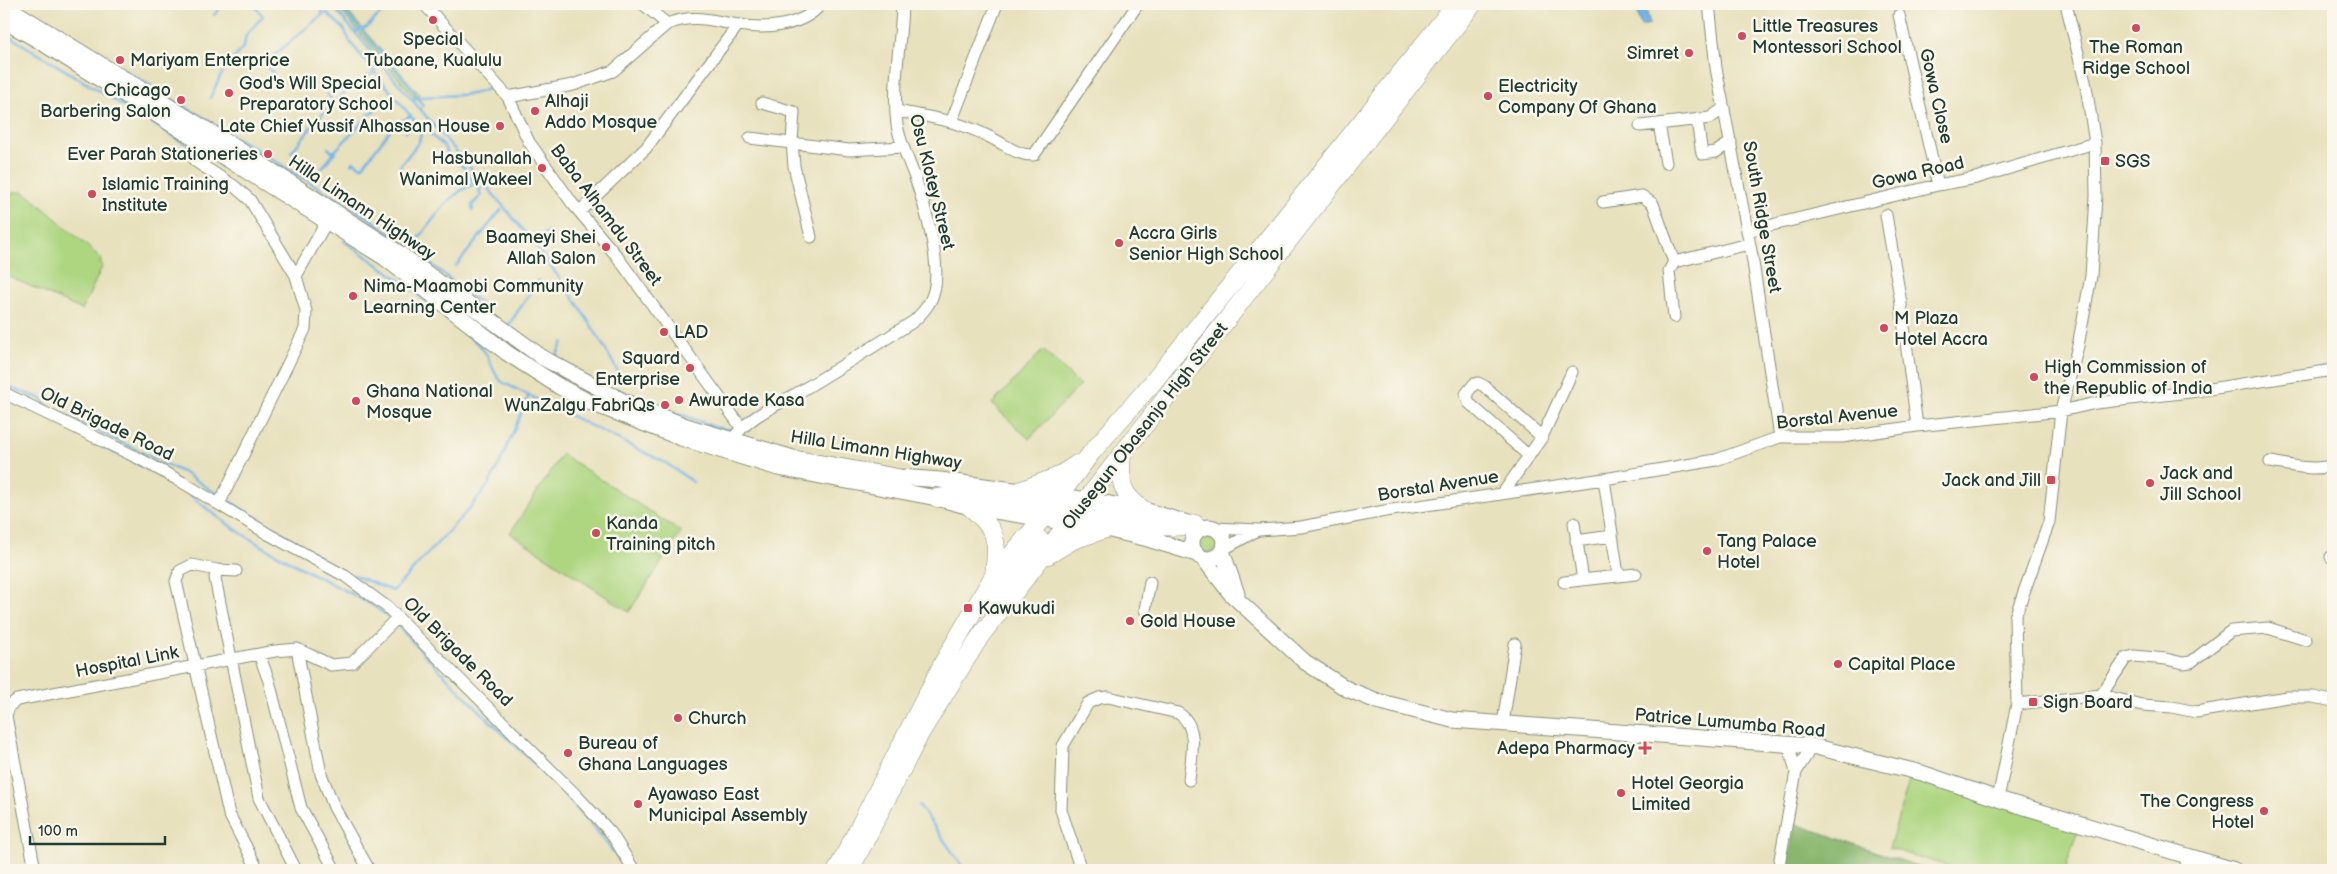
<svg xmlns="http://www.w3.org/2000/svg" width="2337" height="874" viewBox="0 0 2337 874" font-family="'Balsamiq Sans',sans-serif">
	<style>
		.green { fill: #aed681; stroke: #668a5a }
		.forest { fill: #8ab76f; stroke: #547a52 }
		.water { fill: #73b4e7; stroke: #49788e }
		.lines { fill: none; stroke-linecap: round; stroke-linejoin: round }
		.stream { stroke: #73b4e7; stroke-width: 2.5 }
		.street-casing { stroke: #848f78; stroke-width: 13 }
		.secondary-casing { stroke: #848f78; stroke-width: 17 }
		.primary-casing { stroke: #848f78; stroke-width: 19 }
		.street { stroke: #fff; stroke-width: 11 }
		.secondary { stroke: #fff; stroke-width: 15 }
		.primary { stroke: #fff; stroke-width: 18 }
		.poi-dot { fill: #d1495b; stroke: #fbf7ec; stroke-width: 2 }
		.labels { text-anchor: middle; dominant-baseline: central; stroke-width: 5; stroke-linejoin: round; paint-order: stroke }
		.poi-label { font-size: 18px; fill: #1f3d34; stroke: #fbf7ec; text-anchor: start }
		.street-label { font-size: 18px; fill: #1f3d34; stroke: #fbf7ec }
	</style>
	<rect width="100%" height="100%" fill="#fbf7ec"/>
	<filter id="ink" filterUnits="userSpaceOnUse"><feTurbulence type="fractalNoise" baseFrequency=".02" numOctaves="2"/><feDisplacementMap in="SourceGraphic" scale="10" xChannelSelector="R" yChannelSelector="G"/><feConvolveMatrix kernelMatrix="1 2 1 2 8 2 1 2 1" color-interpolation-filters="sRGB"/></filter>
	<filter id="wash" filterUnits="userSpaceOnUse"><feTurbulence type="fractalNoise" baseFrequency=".0096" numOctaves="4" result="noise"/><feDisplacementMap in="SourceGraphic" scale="20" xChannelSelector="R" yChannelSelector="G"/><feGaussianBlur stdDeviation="1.12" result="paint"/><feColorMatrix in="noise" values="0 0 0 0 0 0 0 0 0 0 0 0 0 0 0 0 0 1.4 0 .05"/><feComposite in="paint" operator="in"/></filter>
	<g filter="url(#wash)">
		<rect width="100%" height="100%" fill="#e8e1bd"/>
		<path class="green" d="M335,4H341L420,95L414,97Z
			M13,192H23L31,197L102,259L100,263L103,265L82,310L4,274V216Z
			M1043,350L1080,385L1029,439L992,404Z
			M562,454L681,532L629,612L510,533Z
			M1197 542a11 11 0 1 1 22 0a11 11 0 1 1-22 0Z
			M1911,774L2078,829L2065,870H1961L1889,848Z"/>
		<path class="forest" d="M1796,824L1923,868L1922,870H1785Z"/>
		<path class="water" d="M1646,10L1650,24L1641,26L1637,13Z"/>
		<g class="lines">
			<path class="stream" d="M318,4L323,14L327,13L344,29L350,42L414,120L444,146L452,161L463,166L474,184L482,188L479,190L481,196L472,205L473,210
				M331,4C374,55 417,106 461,157C521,225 580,297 621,378
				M338,4L412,88L423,106
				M17,5L369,218L412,249L480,303
				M214,15L224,4
				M355,32L367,27L390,4
				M4,33L314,222
				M265,90L274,74L264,64L323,14
				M327,94L334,102
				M210,98L222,73L244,46L246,35L263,16L253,4
				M413,99C439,92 470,101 493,86
				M406,132L414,121
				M328,148L332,152L336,150L371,113L394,96V94
				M291,153C316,120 338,92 375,72
				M352,164L354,162L361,167L363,166L396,122L404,120L411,115
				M400,166L419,142L422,128
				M322,168L335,152
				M419,238C435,218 449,193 474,184
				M344,241L404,283L479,345C491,355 490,371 502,382L666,463L693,482
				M531,242L549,231
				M456,266L501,210
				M508,326L539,280
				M555,359L563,342
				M4,381L13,389L40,398L53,411L61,413L186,474L219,495
				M615,389L714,427L732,430
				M84,438L147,469
				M184,489C238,540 308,570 372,605L389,617
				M226,499L319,556
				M353,575L393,591L469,509L487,487L500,463L529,395
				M397,625C426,656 456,688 487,718C537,766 588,813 626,870
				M919,805L965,870"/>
		</g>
	</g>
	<g filter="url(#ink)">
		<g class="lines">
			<defs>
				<path id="street" d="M424,4L508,97L529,142L572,203L616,255L741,427
					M643,4L667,24
					M1709,4L1716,68L1752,256L1780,437
					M1899,15L1938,185
					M508,97L573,85L613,71L667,24C697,13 711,21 739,25C766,30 804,26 821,4
					M762,103L794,112L792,142L794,166L811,237
					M896,111C936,118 962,121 999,142C1010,148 1020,156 1034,155L1138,4
					M952,120L997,4
					M1697,120L1702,154L1716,152L1731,142
					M1659,124L1666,163
					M1640,126L1710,118L1724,108
					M750,138L849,150L903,147
					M195,161L234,186L250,200L296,276L306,311L305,329L219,504
					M1603,202L1642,196L1653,204L1674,262L1669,271L1674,317
					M580,211L646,148L738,25
					M1886,215L1900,297L1917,426
					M1747,231L1938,185L1976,178L2095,143
					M1674,262L1749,244
					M296,276L327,221
					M4,393L138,458L182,482L268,534L345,576L387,607L576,795L611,833L634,870
					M731,441C750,414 779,405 806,388C842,366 878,344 914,321C922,313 930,305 933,294C943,265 924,203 914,175C908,159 900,142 897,125C892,85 901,44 902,4
					M1529,456L1469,403L1466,394L1474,384L1478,383L1484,386L1542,437
					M2270,462C2290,465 2313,472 2333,465
					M1604,479L1618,575
					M1503,493L1542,437L1572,372
					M1574,523L1583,580
					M1213,528L1259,530L1301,527L1385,511L1604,479L1716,460L1780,437H1842L1917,426L2061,411L2096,403L2190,392L2333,370
					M1576,541L1612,536
					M1222,550L1256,531
					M2331,557L2333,558
					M217,570L192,565L180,571L176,581L229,814L258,870
					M236,571L217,570L215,578L259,798L296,870
					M1564,582L1636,574
					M1145,610L1150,582
					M297,649L321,774L334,807L368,868
					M259,654L269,681L301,808L335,870
					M2101,695L2126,658L2134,656L2166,659L2183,663L2191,662L2231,631L2268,628L2306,640
					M2017,704L2101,695L2142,705L2172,707L2196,712L2287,697H2313L2333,701
					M1503,723L1515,644
					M1788,743L1796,772
					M1998,799L2017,704L2015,617L2049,522L2061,411L2078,346L2091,276L2096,196L2095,143L2086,86L2066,4
					M35,870L6,716L9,706L17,700L275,651L297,649L331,665L352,663L397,618
					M1081,870L1061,810L1063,746L1088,703L1099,698L1108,697L1178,713C1200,726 1191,758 1189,780
					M1778,870L1796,772L1812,746
					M2185,870L2188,855"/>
				<path id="secondary" d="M4,5L238,149L399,253L543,358L625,402L686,426L793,458L900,477L940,480L1074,498L1144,510L1204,528
					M4,21L36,39L385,258L507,353L560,387L589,402L681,438L778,468L937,498L970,507L1106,529L1148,539L1197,554
					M1192 543a16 16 0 1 1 32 0a16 16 0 1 1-32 0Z
					M1222,551L1237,594
					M1203,558L1231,594L1305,662L1347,689L1377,701L1452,720L1812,746L1922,773L1998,799L2234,870"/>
				<path id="primary" d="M1122,455C1119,482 1121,495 1144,510
					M1022,490L1057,477L1077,464
					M937,498L962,495L1059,507
					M970,507C998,531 998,539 994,575
					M1068,513C1110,509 1153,535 1195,524
					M1048,555L1073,540L1106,529
					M991,607L1009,579L1039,539
					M837,870L943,663L994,575L1043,518L1091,453L1153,382L1456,4
					M850,870L921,732L981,635L1473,4"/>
			</defs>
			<use href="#street" class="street-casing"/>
			<use href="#secondary" class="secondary-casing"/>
			<use href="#primary" class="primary-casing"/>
			<use href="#street" class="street"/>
			<use href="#secondary" class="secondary"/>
			<use href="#primary" class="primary"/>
		</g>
	</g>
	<g class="poi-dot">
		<circle cx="433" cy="20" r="5"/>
		<circle cx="2136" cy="28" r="5"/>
		<circle cx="1742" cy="36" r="5"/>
		<circle cx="1689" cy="53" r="5"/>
		<circle cx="120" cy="60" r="5"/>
		<circle cx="229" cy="93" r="5"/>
		<circle cx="1488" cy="96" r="5"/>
		<circle cx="181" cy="100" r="5"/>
		<circle cx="535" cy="111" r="5"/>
		<circle cx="500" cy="126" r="5"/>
		<circle cx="268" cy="154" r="5"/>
		<rect x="2100" y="156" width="10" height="10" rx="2.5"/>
		<circle cx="542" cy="168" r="5"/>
		<circle cx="92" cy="194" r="5"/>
		<circle cx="1119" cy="243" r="5"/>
		<circle cx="606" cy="247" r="5"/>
		<circle cx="353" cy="296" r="5"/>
		<circle cx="1884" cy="328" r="5"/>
		<circle cx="664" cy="332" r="5"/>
		<circle cx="690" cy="368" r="5"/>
		<circle cx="2034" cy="377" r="5"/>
		<circle cx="679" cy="400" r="5"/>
		<circle cx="356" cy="401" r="5"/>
		<circle cx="665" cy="405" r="5"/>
		<rect x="2046" y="475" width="10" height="10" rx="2.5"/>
		<circle cx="2150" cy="483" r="5"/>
		<circle cx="596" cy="533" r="5"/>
		<circle cx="1707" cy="551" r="5"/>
		<rect x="963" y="603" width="10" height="10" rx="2.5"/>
		<circle cx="1130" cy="621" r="5"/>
		<circle cx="1838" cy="664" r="5"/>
		<rect x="2028" y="697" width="10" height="10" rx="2.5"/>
		<circle cx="678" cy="718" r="5"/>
		<path d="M1642.5 740.5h5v5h5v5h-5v5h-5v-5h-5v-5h5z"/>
		<circle cx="568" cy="753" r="5"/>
		<circle cx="1621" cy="793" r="5"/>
		<circle cx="638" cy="804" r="5"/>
		<circle cx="2264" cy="811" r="5"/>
	</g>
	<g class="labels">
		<g class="poi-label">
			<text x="1752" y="26">Little Treasures<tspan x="1752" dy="21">Montessori School</tspan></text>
			<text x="433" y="39" text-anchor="middle">Special<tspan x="433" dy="21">Tubaane, Kualulu</tspan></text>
			<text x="2136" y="47" text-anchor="middle">The Roman<tspan x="2136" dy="21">Ridge School</tspan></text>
			<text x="1679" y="53" text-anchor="end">Simret</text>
			<text x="130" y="60">Mariyam Enterprice</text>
			<text x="239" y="83">God's Will Special<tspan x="239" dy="21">Preparatory School</tspan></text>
			<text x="1498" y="86">Electricity<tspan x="1498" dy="21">Company Of Ghana</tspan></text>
			<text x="171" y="90" text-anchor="end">Chicago<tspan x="171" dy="21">Barbering Salon</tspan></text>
			<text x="545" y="101">Alhaji<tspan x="545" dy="21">Addo Mosque</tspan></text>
			<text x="490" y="126" text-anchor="end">Late Chief Yussif Alhassan House</text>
			<text x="258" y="154" text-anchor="end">Ever Parah Stationeries</text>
			<text x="532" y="158" text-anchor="end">Hasbunallah<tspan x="532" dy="21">Wanimal Wakeel</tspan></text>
			<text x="2115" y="161">SGS</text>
			<text x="102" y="184">Islamic Training<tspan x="102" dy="21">Institute</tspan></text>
			<text x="1129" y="233">Accra Girls<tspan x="1129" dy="21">Senior High School</tspan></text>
			<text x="596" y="237" text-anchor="end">Baameyi Shei<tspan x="596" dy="21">Allah Salon</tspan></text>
			<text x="363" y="286">Nima-Maamobi Community<tspan x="363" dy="21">Learning Center</tspan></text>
			<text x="1894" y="318">M Plaza<tspan x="1894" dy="21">Hotel Accra</tspan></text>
			<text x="674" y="332">LAD</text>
			<text x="680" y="358" text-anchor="end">Squard<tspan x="680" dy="21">Enterprise</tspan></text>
			<text x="2044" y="367">High Commission of<tspan x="2044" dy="21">the Republic of India</tspan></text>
			<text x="366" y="391">Ghana National<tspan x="366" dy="21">Mosque</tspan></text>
			<text x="689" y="400">Awurade Kasa</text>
			<text x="655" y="405" text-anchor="end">WunZalgu FabriQs</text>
			<text x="2160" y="473">Jack and<tspan x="2160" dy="21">Jill School</tspan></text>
			<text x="2041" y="480" text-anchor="end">Jack and Jill</text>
			<text x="606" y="523">Kanda<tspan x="606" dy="21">Training pitch</tspan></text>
			<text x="1717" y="541">Tang Palace<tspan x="1717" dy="21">Hotel</tspan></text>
			<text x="978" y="608">Kawukudi</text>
			<text x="1140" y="621">Gold House</text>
			<text x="1848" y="664">Capital Place</text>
			<text x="2043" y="702">Sign Board</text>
			<text x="688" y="718">Church</text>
			<text x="578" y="743">Bureau of<tspan x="578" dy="21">Ghana Languages</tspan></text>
			<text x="1635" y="748" text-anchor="end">Adepa Pharmacy</text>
			<text x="1631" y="783">Hotel Georgia<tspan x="1631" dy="21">Limited</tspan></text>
			<text x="648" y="794">Ayawaso East<tspan x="648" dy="21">Municipal Assembly</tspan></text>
			<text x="2254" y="801" text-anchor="end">The Congress<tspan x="2254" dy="21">Hotel</tspan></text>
		</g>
		<g class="street-label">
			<text transform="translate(1936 96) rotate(77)">Gowa Close</text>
			<text transform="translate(1918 173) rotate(-13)">Gowa Road</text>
			<text transform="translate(932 182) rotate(76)">Osu Klotey Street</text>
			<text transform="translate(362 208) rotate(34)">Hilla Limann Highway</text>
			<text transform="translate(606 215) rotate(53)">Baba Alhamdu Street</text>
			<text transform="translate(1762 217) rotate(80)">South Ridge Street</text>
			<text transform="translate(1837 417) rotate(-6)">Borstal Avenue</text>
			<text transform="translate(107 424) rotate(26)">Old Brigade Road</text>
			<text transform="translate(1145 426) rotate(-52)">Olusegun Obasanjo High Street</text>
			<text transform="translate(876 450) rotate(9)">Hilla Limann Highway</text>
			<text transform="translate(1438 486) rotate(-9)">Borstal Avenue</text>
			<text transform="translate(458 652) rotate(45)">Old Brigade Road</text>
			<text transform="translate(127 662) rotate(-11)">Hospital Link</text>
			<text transform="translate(1730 723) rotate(5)">Patrice Lumumba Road</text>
		</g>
	</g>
	<rect width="2337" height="874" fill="none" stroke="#fbf7ec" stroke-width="20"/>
	<path d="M30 836v8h135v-8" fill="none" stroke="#1f3d34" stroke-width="2.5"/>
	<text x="38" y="836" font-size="15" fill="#1f3d34" stroke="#fbf7ec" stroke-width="4" paint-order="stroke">100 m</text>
</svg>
